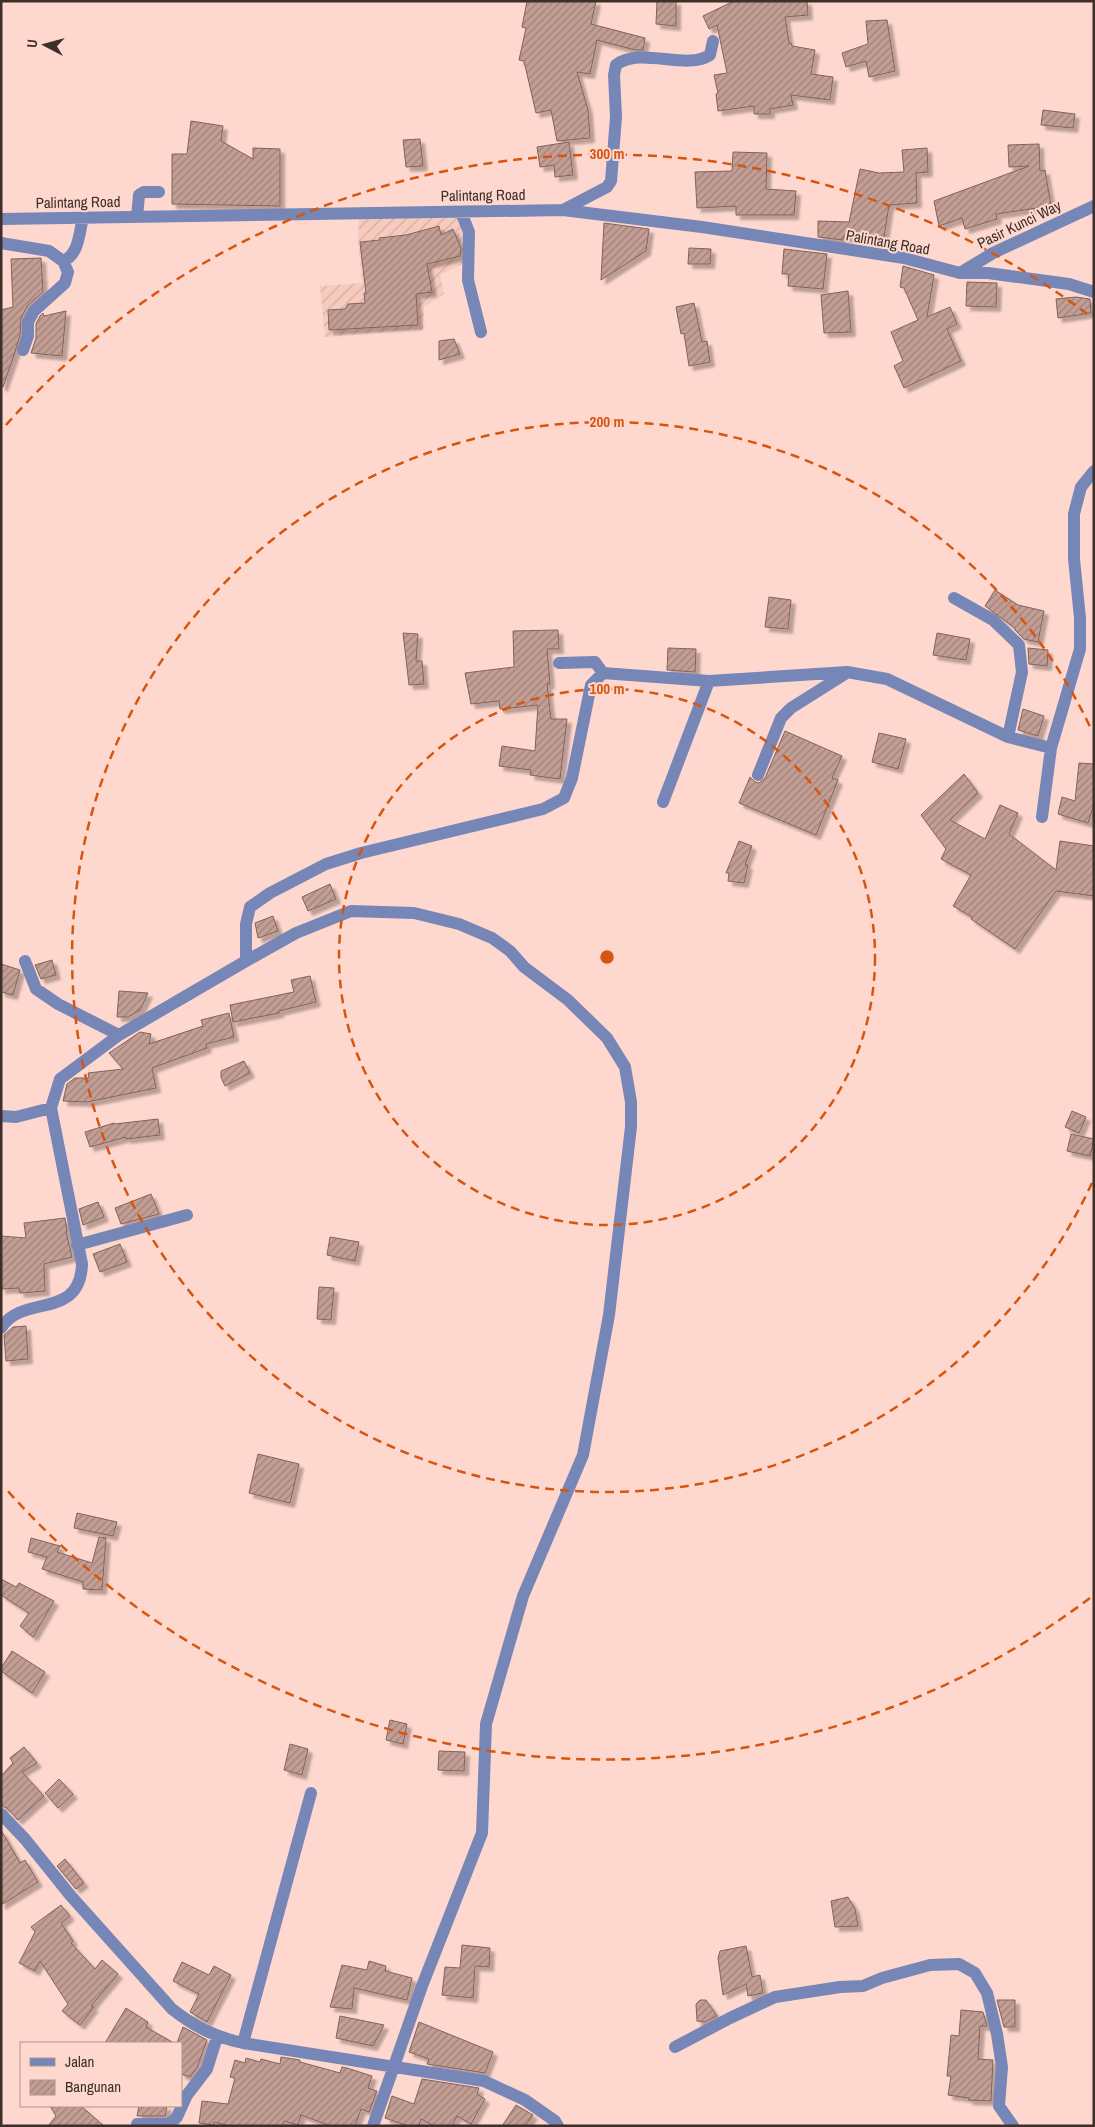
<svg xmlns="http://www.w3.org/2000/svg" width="1095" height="2127" viewBox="0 0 1095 2127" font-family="'Archivo Narrow',sans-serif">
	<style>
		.industrial { fill: url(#industrial-furrows) }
		.building { fill: url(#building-hatch); stroke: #826259; filter: url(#shadow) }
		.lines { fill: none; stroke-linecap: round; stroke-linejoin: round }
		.minor { stroke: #7686b6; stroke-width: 12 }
		.ring { fill: none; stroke: #d7550f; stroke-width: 2.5; stroke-dasharray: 9 6 }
		.labels { text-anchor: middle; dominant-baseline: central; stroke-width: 4; stroke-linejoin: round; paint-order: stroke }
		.street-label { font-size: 15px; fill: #3e2f2b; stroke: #fed8ce }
		.centre { fill: #d7550f; stroke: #fed8ce; stroke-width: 2.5 }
		.ring-label { font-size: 15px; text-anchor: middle; font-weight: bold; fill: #d7550f; stroke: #fed8ce; stroke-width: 4; stroke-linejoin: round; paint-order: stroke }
	</style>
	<defs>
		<pattern id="industrial-furrows" width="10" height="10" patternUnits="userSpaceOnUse" patternTransform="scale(1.25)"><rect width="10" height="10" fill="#f7cabe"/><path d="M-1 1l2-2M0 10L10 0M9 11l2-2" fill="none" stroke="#d5aea3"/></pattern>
		<pattern id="building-hatch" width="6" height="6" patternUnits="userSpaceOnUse" patternTransform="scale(1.25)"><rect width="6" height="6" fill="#c29e95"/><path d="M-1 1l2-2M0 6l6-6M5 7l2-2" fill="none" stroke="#9f817a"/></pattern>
		<filter id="shadow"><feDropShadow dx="4.5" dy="4.5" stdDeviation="1" flood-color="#0004"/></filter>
	</defs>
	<rect width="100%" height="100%" fill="#fed8ce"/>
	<path class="industrial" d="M359,217H457L466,240L464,263L440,275L444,294L424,307L423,329L325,337L320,286L362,283L358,239Z"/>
	<path class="building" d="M527,1H596L591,24L645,38L643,50H635L597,40L590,74L577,72L588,110L590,138L557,141L551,110L536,113L524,61L519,60L526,28L522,27Z
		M657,1H676V26L656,24Z
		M734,1H807L808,15L785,17L789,43H791L792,46L815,50L811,74L833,77L830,100L791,95L793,105L770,109V114H754V106L718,111L716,94L718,93L714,75L727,73L717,25L709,29L703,16Z
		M887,20L895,71L869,77L866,61L846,67L842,53L868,44L866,21Z
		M1043,110L1075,114L1073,128L1041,125Z
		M191,121L223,126L221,141L253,159V148L280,149V206L172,204V154H187Z
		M420,139L423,166L406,167L403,140Z
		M569,142L573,175L555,177L554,165L540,167L537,147Z
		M1039,144L1040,171L1045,170L1051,206L996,214L997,219L965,229L962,218L939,226L934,201L1029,166L1009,167L1008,145Z
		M927,148L928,172L916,173L917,203L889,205L883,244L843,237V240L818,237V221L849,222L860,169L879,173L904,172L902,150Z
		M733,152L767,153L766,189L796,191L794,215H736V206L697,208L695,172L732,171Z
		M604,223L649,229L646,251L601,280Z
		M439,226L441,235L453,229L461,248L460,256L427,264L432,292L416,294L418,325L329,330L328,310L345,309L348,304L365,303L364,293H366L360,242L380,240L379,238L406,235Z
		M689,248L711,249L710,264H688Z
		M784,249L827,254L823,289L788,286L789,274H782Z
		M41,258L43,292L28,305L21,318L20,335L15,352L3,387L1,386V310L13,307L11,259Z
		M903,266L934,275L927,317L950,307L957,324L947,329L961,361L904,388L894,366L903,361L891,332L918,320L904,288L900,287Z
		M967,282L997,283L996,307L966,306Z
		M848,291L851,332L824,333L821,295Z
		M1076,297L1090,299L1091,313L1058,318L1056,299Z
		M694,303L702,342L707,341L710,362L689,366L684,333L681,334L676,307Z
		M66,311L62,356L31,353L36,338V324L40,316L43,313L44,316Z
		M454,339L460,354L439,360V341Z
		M995,590L1018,605L1044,611L1038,642L1024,639L1015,630V628L985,606Z
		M769,597L791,600L788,629L765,627Z
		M558,630L559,649H547L550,684H547L551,719H567L560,779L530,775L531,770L499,766L502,746L535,751L538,705L500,709L499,701L471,704L465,673L514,667L513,631Z
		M403,633L418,634L416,661H422L424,684L409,685Z
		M937,633L970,639L966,660L933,655Z
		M668,648L696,649L695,672L667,670Z
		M1028,648L1048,650L1047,666L1029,664Z
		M1023,709L1044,716L1038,736L1018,730Z
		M785,731L842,756L832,778L838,780L816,835L739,803L750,777L755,782L759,783L765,778Z
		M879,733L906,739L898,769L872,762Z
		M1079,763L1094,764V804L1088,823L1058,814L1062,797L1075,801Z
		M964,774L978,793L950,820L985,839L1000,805L1018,813L1009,834L1056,870L1060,841L1094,846V896L1056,891L1015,949L971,919L972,917L953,906L971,875L941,859L946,849L921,815Z
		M739,841L752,846L745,865H748L744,883L728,881L729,873H726Z
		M330,884L336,899L308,911L302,897Z
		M273,916L278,931L258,938L255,923Z
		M52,960L56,975L41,979L35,965Z
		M1,964L20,970L13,995L1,992Z
		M310,976L316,1002L279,1011V1013L233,1022L230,1005L294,992L291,980Z
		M119,991L148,993L140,1010L128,1017H117Z
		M229,1013L234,1037L206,1044L207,1048L152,1068L156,1088L87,1102L63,1101L67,1084L75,1078H89L88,1073L123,1069L109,1053L140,1032L151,1034L149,1044L203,1026L201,1020Z
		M244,1061L250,1073L225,1086L221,1077V1071Z
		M1072,1111L1086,1117L1079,1133L1065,1127Z
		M158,1119L160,1135L126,1139V1137L90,1147L85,1132L114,1123L115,1124Z
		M1071,1134L1094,1139L1090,1156L1067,1151Z
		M151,1194L159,1214L121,1224L115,1208Z
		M98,1202L104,1217L83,1225L79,1209Z
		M65,1218L67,1232H66L72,1257L44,1264L45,1291L20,1293L19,1288L1,1289V1236L26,1238L24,1223Z
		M330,1237L359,1242L355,1261L327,1255Z
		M120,1244L127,1262L100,1272L93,1254Z
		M319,1287L334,1288L331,1320L317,1319Z
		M26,1326L28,1359L6,1361L4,1335L13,1327Z
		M258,1454L299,1464L290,1503L249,1493Z
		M77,1513L117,1522L113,1536L74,1528Z
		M99,1537L106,1538L102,1590L83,1589V1582L42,1569L47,1557L28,1552L31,1538L60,1546L57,1552L92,1563Z
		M1,1579L16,1587L19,1583L54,1601L33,1637L20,1626L29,1613L1,1595Z
		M12,1651L45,1672L32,1693L1,1671V1668Z
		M390,1720L407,1724L403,1744L386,1740Z
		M290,1744L308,1749L302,1775L284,1770Z
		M24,1747L37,1763L22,1772L44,1796L18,1820L7,1808L1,1806V1776L13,1763L10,1758Z
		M439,1751L465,1752L464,1771L438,1770Z
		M59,1779L73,1794L58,1808L45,1793Z
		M1,1830L20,1863L25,1860L38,1882L1,1905Z
		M65,1859L84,1883L76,1889L57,1866Z
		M848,1897L855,1909L858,1926L835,1927L831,1901Z
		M61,1905L70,1916L61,1923L73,1941L71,1943L95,1969L102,1960L118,1974L91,2006L94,2007L80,2025L62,2011L68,2004L40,1961L35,1971L19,1963L35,1932L31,1927Z
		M462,1945L490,1948L489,1967L475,1966L473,1998L442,1995L445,1967L460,1968Z
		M746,1946L752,1977L760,1975L763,1993L748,1996L746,1984L723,1995L718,1958L720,1951Z
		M369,1961L386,1966L385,1971L412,1978L407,2000L354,1988L352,2009L330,2007L342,1965L367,1970Z
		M182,1962L209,1975L214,1966L231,1975L207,2022L190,2012L199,1994L173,1981Z
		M700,2000H706L717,2016L705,2022L697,2021L696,2004Z
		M997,2000H1015V2027H1004Z
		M126,2008L148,2022L146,2027L174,2043H105Z
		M961,2010L983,2012L987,2026H980L978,2059L993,2060L991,2101L968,2100L969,2098L948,2095L951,2076H947L951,2035L959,2036Z
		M340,2016L384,2025L373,2046L336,2038Z
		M419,2022L493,2052L485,2073L427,2064L429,2059L409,2052Z
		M183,2027L207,2040L197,2068L190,2077L181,2074V2043H177Z
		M281,2057L300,2060V2062L340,2073L342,2067L347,2068L372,2076L368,2088L377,2091L369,2112L361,2109L355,2126H331L301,2115L298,2125L284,2121L282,2126H230L214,2122V2125L199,2123L202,2101L228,2104L235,2078L230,2077L235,2060L245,2063L246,2058L260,2062L261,2059L280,2064Z
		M422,2079L479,2088L477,2094L485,2099L471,2124L457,2116L452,2126H434L421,2119L419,2126H408L385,2118L392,2096L414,2104Z
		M516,2105L533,2115L525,2126H502Z
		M50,2106H81L104,2126H48L56,2116Z
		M139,2106H167L165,2116H137Z"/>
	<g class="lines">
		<path class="minor" d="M563,210L607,187L611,181L616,117L614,75L616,65C640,46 686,71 710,55L713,41
			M461,212L469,232L468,280L481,332
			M137,217L139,195L144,192H159
			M1,219L563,210L702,227L904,258L960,273H988L1069,284L1094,292
			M1,243L49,251L63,261L68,272L65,283L34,311L28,322V336L23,350
			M63,261C79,255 79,233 83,218
			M960,273L993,253L1094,206
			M954,598L993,620L1019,645L1022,672L1008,737
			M559,663L595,662L603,673
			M758,775L781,718L791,708L845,674
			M663,802L709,681
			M1042,817L1051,748
			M25,961L36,989L58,1004L119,1035
			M246,961L296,933L351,911L414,913L459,924L492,938L510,951L524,967L568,1000L607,1038L625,1067L631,1102V1127L609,1315L583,1455L523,1596L486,1724L482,1833L422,1986L373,2126
			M1,1116L16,1117L51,1108L60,1079L119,1035L246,961V924L250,907L270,893L326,864L361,853L543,809L564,798L572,778L591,685L603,673L709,681L847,672L887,679L1008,737L1051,748L1080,649V618L1074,559V514L1081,487L1094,471
			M77,1245L187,1215
			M1,1328C23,1293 80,1321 82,1264L51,1108
			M1,1814L25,1839L70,1895L172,2009C195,2027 215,2037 243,2043L484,2081L525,2100L555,2121L558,2126
			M243,2043L311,1793
			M675,2047L730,2018L775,1997L840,1987L863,1986L882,1978L930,1965L959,1964L975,1973L987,1993L997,2034L1002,2067L999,2106L1013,2126
			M137,2124H168L173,2121L177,2117L187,2095L207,2069L217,2037"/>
	</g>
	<g class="ring">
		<circle cx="607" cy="957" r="268"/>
		<path d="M1092 1183A535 535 0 1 1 1092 731"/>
		<path d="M1090 1598A803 803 0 0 1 6 1489M6 425A803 803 0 0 1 1090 316"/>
	</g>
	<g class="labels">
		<g class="street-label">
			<text transform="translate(483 195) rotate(-1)">Palintang Road</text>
			<text transform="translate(78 202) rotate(-1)">Palintang Road</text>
			<text transform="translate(1019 224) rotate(-26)">Pasir Kunci Way</text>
			<text transform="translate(888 242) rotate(10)">Palintang Road</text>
		</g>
	</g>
	<circle cx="607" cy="957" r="8" class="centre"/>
	<g class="ring-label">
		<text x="607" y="159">300 m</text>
		<text x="607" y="427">200 m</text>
		<text x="607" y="694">100 m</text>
	</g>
	<rect width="1095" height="2127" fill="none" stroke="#3e2f2b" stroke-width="5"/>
	<rect x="20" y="2042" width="162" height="65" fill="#fed8ce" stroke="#b1948d"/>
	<rect x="30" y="2058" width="25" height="8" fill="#7686b6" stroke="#b1948d"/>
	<text x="65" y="2067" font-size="15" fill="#3e2f2b">Jalan</text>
	<rect x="30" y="2080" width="25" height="15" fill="url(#building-hatch)" stroke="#b1948d"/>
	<text x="65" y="2092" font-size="15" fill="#3e2f2b">Bangunan</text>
	<g transform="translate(45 45) rotate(276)" stroke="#fed8ce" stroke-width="4" paint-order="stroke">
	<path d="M0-4L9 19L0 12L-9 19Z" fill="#3e2f2b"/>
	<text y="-8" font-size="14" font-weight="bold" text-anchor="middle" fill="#3e2f2b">U</text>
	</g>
</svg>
